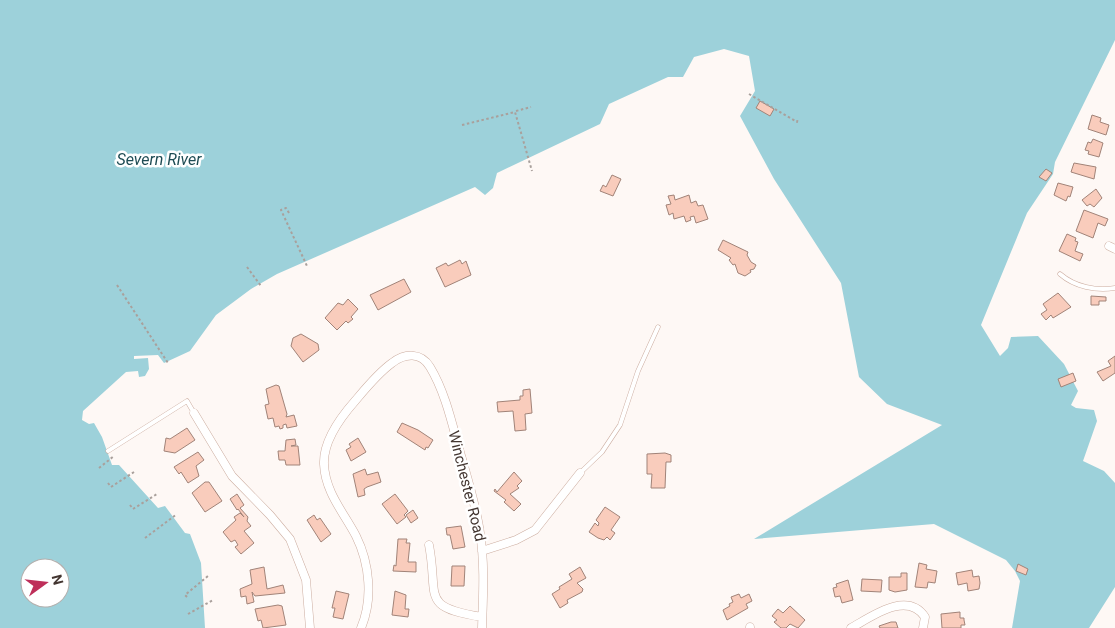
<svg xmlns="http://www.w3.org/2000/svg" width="1115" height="628" viewBox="0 0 1115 628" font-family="Roboto,sans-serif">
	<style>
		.water { fill: #9dd1da; fill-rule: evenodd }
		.building { fill: #f9ccbc; stroke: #a18378 }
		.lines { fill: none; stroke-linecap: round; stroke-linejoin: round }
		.service-casing { stroke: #ccada0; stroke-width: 5 }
		.minor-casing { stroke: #ccada0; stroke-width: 9 }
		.path { stroke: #a9a09c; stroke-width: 2; stroke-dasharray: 2.5 2.5; stroke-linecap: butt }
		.service { stroke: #fff; stroke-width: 4 }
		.minor { stroke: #fff; stroke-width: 8 }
		.labels { text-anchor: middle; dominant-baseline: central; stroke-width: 5; stroke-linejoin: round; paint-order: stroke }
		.street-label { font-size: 15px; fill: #433631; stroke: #fff }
		.water-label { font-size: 16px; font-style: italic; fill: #1e4c54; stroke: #fff }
	</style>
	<rect width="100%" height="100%" fill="#fef8f5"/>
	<path class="water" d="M0,0H1115V40L1055,162L1053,174L1027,213L981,325L1000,356L1008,348L1011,337L1038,336L1064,364L1078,391L1071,405L1076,408L1094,410L1097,421L1083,461L1104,471L1115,483V587L1089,628H1012L1020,581L1015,571L1006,560L934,524L754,539L942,425L887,404L859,377L841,283L774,179L740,116L755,91L749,56L724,49L694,57L683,77H668L609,104L600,124L497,173L493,188L485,195L475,187L277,274L251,289L216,315L190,351L164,363L158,355L134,356V359L148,358L149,369L145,376L139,377L138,371L126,372L83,411L82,420L89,424L94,423L102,437L112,465H119L158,508L165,506L185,533L190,534L201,563L205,628H0ZM30,568H60V598H30Z"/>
	<path class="building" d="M760,101L774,109L770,116L756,108Z
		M1092,115L1101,118L1100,122L1109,125L1106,135L1088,129Z
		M1093,139L1103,143L1099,157L1088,154L1089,151L1085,150L1088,142L1091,143Z
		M1074,163L1096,167L1094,179L1071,172Z
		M1046,169L1052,173L1046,181L1039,177Z
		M612,175L621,179L613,196L600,191L603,185L606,187Z
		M1058,183L1073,187L1070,197L1068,196L1066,201L1054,195Z
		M1096,189L1102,198L1094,207L1090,204L1087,206L1082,200Z
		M674,195L675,200L689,195L691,203L696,201L698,206L703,205L708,219L696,223L694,216L690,217L691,220L686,222L684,216L674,219L673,213L669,215L666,205L671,204L668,196Z
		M1084,210L1108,219L1105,226L1098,223L1093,238L1076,231Z
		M1067,234L1076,238L1075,241L1078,242L1075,251L1083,254L1080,261L1059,251Z
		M723,240L748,252L747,255L751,262L756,265L754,269L750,270L751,272L745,276L738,273L735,264L733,265L729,260L731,258L718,250Z
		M460,260L462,264L466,261L471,275L445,287L436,268L446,263L448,266Z
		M404,279L411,292L378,310L370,295Z
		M1058,293L1071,307L1053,318L1051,315L1046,320L1041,314L1047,310L1043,304Z
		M1091,296L1106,297V301H1099V305H1091Z
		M348,299L358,309L351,317L353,319L348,323L346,321L337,330L325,318L338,303L343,305Z
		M301,334L318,344L319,350L303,362L291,346L293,338Z
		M1115,356V373L1103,381L1097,372L1111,366L1108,361Z
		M1073,373L1076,381L1061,387L1058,379Z
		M276,385L279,386L287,414L286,417L294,415L297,426L287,428L286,424L283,425V428L280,429L279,426L275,427L273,418L268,419L265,405L269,404L266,389Z
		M530,389L532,413L525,414L526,430L515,431L513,411L498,412L497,402L520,400V396H523V390Z
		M402,423L418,430L433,440L428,448L426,447L425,450L397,432Z
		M187,428L195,440L175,453L164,451L166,438L170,439Z
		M358,438L366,452L351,461L346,450L351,447L349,444Z
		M295,439L296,445L291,446H298L300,465H286L285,460H279L278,451H285L286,440Z
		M198,452L204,460L196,466L199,476L188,483L181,472L179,474L174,467Z
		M665,453L671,455V462H666L665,488H651L652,474H647V454Z
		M365,469L367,475L378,472L381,482L367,487L364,489L365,495L358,497L353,474Z
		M514,472L522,481L517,486L519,488L510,494L521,504L514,511L504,502L506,500L494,491L495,489L497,492Z
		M205,482H209L222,501L205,512L192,493Z
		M237,494L244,505L240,508L248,517L247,521L251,526L244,531L254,543L241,554L235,547L238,545L235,540L231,542L223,532L236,520L234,517L240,513L244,517L238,509L237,510L230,499Z
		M395,494L408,511L404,515L406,517L397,524L382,504Z
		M605,507L620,517L611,530L615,533L610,540L607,537L604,540L598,538L589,532L595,523L598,526L599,523L596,520Z
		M413,510L418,518L411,523L406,515Z
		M314,515L317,520L320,518L331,534L321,542L307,520Z
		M461,526L465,547L453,549L450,535H447L446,528Z
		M398,539H407L406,543H410L408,562H416V572L393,571L394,565L396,566Z
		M919,563L927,565L926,569L937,571L935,583L928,582L927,588L915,587Z
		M1018,564L1028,569L1026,575L1016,571Z
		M452,566H465L464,586H451Z
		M264,567L267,589L283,585L285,593L255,596L252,592L254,602L247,604L246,596L241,597L240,589L252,584L250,570Z
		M580,567L586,578L577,583L583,589L582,592L567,600L568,603L560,608L552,594L560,589L559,587L572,579L569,574Z
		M972,570L973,577L979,576L980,583L979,589L968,591L967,583L958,585L956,573Z
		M901,573H907V590L895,592L889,590V577H901Z
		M862,579L882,580L881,592L861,591Z
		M848,580L853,600L842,603L840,596L835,597L833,588L837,587L836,584Z
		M336,591L349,594L343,619L333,617L335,608H332Z
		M395,591L406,595L405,609H409L408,617L392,615Z
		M739,594L741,598L749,594L752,601L746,604L748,608L727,620L723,610L730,606L729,604L733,602L731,597Z
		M278,605L282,606L286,625L263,628L261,620L258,621L255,609Z
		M790,606L805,620L798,628L790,624L786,628H781L774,622L777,620L772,616L778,609L783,613Z
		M960,612V618H964V620L965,625H961V628H942L941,614Z
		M891,622H896L898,628H880L879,626Z"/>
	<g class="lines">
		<defs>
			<path id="service" d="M1060,274C1075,287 1096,291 1115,288
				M108,451L187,401L194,413
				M580,473L602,452L620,425L638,371L658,327"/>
			<path id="minor" d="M1109,246L1115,249
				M194,413L232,476L270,515L290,539L306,580L310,628
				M429,545C439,597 419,607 482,617
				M482,551L516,540L535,530L580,473
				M361,628C373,600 370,564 356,536C344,513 325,492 324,464C323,441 340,418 355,401C366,388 378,373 392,363C405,353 421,352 430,367C444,390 451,419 458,445C466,474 476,504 480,533C485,565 483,596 482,628
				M750,628V627
				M851,628C871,617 907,590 925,617L923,628"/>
		</defs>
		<use href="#service" class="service-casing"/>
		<use href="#minor" class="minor-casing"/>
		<path class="path" d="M749,94L797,122L798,118
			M516,111L531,107
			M462,125L515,112L532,171
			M289,213L286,208L281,210L307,266
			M247,267L261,286
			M117,285L168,363
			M99,468L114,456
			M108,483L111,487L134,472
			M130,505L133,509L157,494
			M145,538L177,514
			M187,597L185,595L208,576
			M188,614L213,600"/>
		<use href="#service" class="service"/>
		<use href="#minor" class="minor"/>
	</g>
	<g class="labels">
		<g class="street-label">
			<text transform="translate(467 486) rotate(76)">Winchester Road</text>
		</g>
		<g class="water-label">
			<text x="159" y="159">Severn River</text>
		</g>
	</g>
	<g transform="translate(45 583) rotate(75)"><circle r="24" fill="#ffffff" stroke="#b4afad"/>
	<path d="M0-4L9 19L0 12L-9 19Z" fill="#be2f5a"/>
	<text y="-8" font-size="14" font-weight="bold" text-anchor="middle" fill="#433631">N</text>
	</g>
</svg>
